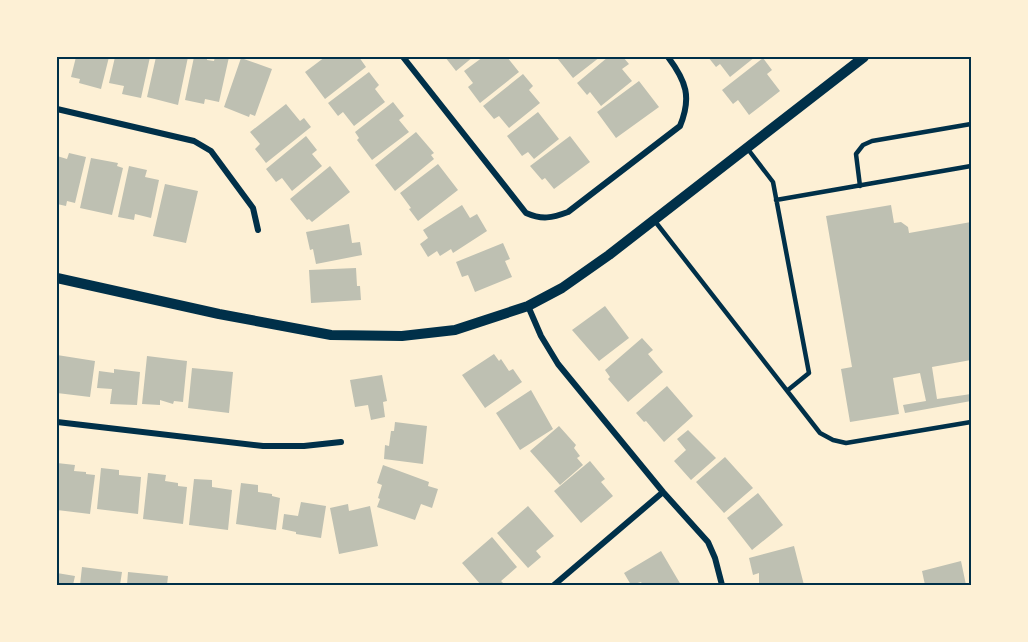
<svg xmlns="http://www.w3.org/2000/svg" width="1028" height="642" viewBox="0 0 1028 642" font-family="Mulish,sans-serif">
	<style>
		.building { fill: #bec0b2 }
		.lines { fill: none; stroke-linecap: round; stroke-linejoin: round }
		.service { stroke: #003049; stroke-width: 4.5 }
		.minor { stroke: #003049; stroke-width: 6 }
		.tertiary { stroke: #003049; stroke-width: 10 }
		.neatline { fill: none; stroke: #003049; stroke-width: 2 }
	</style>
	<rect width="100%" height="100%" fill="#fdf0d5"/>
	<path class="building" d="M76,57H109L101,89L79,83L80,79L71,77Z
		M115,57H150L141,98L122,94L124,86L109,83Z
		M156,57H188L178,105L147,97Z
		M194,57H207V60L214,61L215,57H229L219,102L205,99L204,104L185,100Z
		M325,57H359L366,67L325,99L305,72Z
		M445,57H473L456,71Z
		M483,57H507L519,72L480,103L468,87L473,83L464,71Z
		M559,57H600L573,78L557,58Z
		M608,57H623L629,64L622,69L632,81L601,106L590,92L587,95L577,83Z
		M708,57H755L730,77L720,64L716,67Z
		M241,58L272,69L255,116L250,114L249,117L224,107Z
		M763,58L772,70L767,74L780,91L749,115L738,100L733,104L722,90Z
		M369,72L379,85L375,89L385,102L354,126L343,112L338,116L328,103Z
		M523,74L533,86L529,90L540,103L509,128L499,116L494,119L483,106Z
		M639,81L659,107L616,138L597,112Z
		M393,102L404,116L399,120L409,132L372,160L357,140L359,138L355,132Z
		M286,104L300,121L304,118L311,127L266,163L255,149L260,144L250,132Z
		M538,112L559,139L534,159L528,152L522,156L507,136Z
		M416,132L434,153L431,155L434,159L395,191L375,165Z
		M306,136L317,150L312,154L322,166L292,191L282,178L276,182L266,169Z
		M570,136L590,162L554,189L545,178L542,180L530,166Z
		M69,153L86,157L75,203L67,201L66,206L57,204V156L67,159Z
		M91,158L118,163L117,166L123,168L112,215L80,208Z
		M438,164L458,190L418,221L409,209L411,208L400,193Z
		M129,166L147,170L145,177L159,180L151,218L135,214L134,220L118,217Z
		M330,166L350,192L312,222L309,219L307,220L290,199Z
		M165,184L198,191L186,243L153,236Z
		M462,205L470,218L477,214L487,231L453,253L451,249L440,256L437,251L428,257L420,244L428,238L423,230Z
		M891,205L894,223L901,222L908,227L909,233L971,222V360L932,367L937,399L971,394V401L905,413L903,405L926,401L920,373L893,378L899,414L850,422L841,369L852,367L826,216Z
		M349,224L352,243L360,242L362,255L316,264L313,249L310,250L306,232Z
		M503,243L510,259L505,261L512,277L475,292L468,275L462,277L456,262Z
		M356,268L357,286H360L361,300L311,303L309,270Z
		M605,306L629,338L599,361L572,330Z
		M642,338L653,350L648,354L663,372L628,402L608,379L610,377L605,370Z
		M494,354L499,361L501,359L509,371L513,369L522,382L485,408L462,375Z
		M57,355L95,361L90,397L57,393Z
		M147,356L187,361L183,402L174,401L173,404L160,400V405L142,404Z
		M192,368L233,372L229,413L188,408Z
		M114,369L140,372L137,405L110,404L112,389L97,388L99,371L114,373Z
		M382,375L387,401L383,402L385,417L371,420L368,405L355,407L350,380Z
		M667,386L693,416L664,442L646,421L644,422L636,413Z
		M531,390L553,429L520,450L496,413Z
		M395,422L427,426L423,464L384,459L385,445L389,446L391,431H394Z
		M559,426L576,445L574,448L580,456L577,458L583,465L560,485L530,451Z
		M688,430L716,458L691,480L674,461L686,450L677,439Z
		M725,457L753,488L724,513L696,482Z
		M590,461L605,479L601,482L613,496L581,523L554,491Z
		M57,463L75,465L74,471L86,472V474L95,475L90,514L57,510Z
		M383,465L429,482L428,486L438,489L432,508L421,504L415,520L377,507L380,499L378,498L382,485L377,483Z
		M101,468L119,470V475L141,477L138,514L97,509Z
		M148,473L166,475L165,481L178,483V486L187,487L183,524L143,519Z
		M194,479L212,480V487L232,490L228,530L189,525Z
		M241,483L258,485V492L272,494V496L280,498L276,530L236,524Z
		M758,493L783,525L752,550L727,518Z
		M301,502L326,506L321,538L296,534V532L282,529L284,514L298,516Z
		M348,504L349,511L370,506L378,546L339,554L330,508Z
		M528,506L554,536L536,551L541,557L528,568L497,533Z
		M492,537L517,567L501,581L505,585H481L462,563Z
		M794,546L804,585H759V573L753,575L749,558Z
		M661,551L681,585H643L641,582L631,585L624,573Z
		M961,561L966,585H925L922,571Z
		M82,567L122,572L120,585H80Z
		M128,572L168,576L167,585H127Z
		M57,573L75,576L73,585H57Z"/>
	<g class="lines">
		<path class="service" d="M747,148L773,182L809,373L788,390
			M860,186L856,154L863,145L872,141L971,124
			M776,200L971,166
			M654,220L820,433L833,440L846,443L971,422"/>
		<path class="minor" d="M403,57L526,213C542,220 552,218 568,212L680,126C692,97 686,81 668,57
			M57,109L194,141L211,151L253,208L258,230
			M528,306L541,336L558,364L663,492L708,542L715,558L722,585
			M57,422L263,446H304L341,442
			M554,585L663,492"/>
		<path class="tertiary" d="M57,278L219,314L331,335L402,336L455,330L528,306L562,288L609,255L864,57"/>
	</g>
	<rect width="1028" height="642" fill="none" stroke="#fdf0d5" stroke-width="117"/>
	<rect x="58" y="58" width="912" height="526" class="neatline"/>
</svg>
